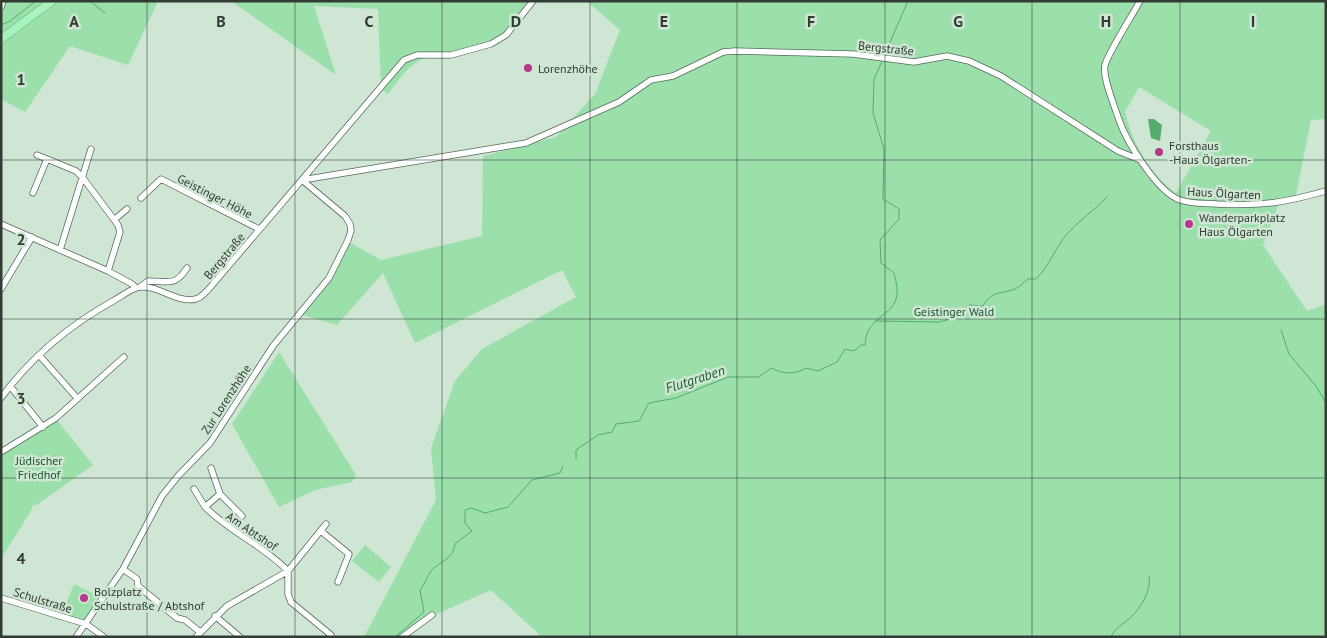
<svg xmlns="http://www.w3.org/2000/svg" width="1327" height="638" viewBox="0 0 1327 638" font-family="'PT Sans',sans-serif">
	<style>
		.green { fill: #9bdfab; fill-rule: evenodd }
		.water { fill: #56ab6e }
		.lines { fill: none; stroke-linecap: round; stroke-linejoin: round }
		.stream { stroke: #56ab6e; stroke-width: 1 }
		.minor-casing { stroke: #556959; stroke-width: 7 }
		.major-casing { stroke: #59ac70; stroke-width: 9 }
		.minor { stroke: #fff; stroke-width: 5.5 }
		.major { stroke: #a8f2bd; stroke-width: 8 }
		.grid { fill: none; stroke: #323c34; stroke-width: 1; stroke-opacity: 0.55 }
		.poi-dot { fill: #b4398a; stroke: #cee6d3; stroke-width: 2 }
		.labels { text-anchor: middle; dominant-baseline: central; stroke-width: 5; stroke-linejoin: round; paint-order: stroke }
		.street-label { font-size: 12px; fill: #323c34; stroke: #cee6d3 }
		.poi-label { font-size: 12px; fill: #323c34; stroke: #cee6d3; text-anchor: start }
		.park-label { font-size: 12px; fill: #18552c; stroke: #cee6d3 }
		.water-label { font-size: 14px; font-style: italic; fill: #225d34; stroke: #cee6d3 }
		.grid-label { font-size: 16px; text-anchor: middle; font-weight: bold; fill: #323c34; stroke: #cee6d3; stroke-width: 5; stroke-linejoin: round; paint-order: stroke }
	</style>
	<rect width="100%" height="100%" fill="#cee6d3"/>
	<path class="green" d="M1,1H158L128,65L70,46L25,112L1,99Z
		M231,1H535C522,16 508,36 491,45C482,49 470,50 460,51C416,57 415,59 388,94L381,89L378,9L314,6L336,75Z
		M587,1H1326V119L1311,120L1296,195L1326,187V194L1278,206L1263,245L1307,311L1326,304V637H542L491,590L421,621L402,637H364L436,500L431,448L455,381L482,349L576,297L562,270L415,343L383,273L337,325L299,314L329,278L347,241L381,260L482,236L483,156L556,137L595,94L620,30ZM1139,87L1211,131L1176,193C1150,175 1132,142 1125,112Z
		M279,352L356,475L352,482L315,490L279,507L232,424Z
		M57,420L93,465L35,506L32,505V509L1,559V454Z
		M365,545L391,567L379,582L352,561Z
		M74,584L102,598L87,620L62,614Z"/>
	<path class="water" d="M1148,119H1154L1162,125L1160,141L1151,138Z"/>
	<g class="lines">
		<path class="stream" d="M90,1L105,13
			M1,25L10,21L36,1
			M884,56L908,1
			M875,321L939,322L951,319L969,305L983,306C991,291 1001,294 1015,289C1020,287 1024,282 1028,279H1036C1050,265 1055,248 1067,234C1079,220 1094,211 1107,197
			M1281,330L1289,354L1316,386L1326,403
			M576,459V450L598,435L612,432L616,424L639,421L649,403L676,398L728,377H758L772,368C782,374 796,375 806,368L818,371L837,362L845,349L854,351L861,345H865C866,315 896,317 897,293C898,287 895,279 894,273L881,263L880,240L899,219V209L883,199L884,149L873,113L874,79L883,59
			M395,637L424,612L420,590C426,583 428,572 435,567C445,559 453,558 455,544L472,531L465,523V510L471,508L485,513L508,507L532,480L560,473L563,466
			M1111,637C1115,627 1123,625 1130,618C1140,609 1152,590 1149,577"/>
		<defs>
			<path id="minor" d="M1140,1C1132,16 1109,51 1105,65C1102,77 1115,107 1119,120C1127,142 1157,192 1180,200C1192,204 1205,203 1217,204C1262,206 1283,203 1326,191
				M1,7L3,1
				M37,155L47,159
				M302,180L526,143L619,102L651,80L673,76L723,52L735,51L853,54L914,62L947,56L969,61L1001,76L1118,151L1138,159
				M33,193L47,159L76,171L83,178L118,225L120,232L108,271
				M141,198L161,179L259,229
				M115,219L127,209
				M1,224L108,271L132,284L136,288
				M60,250L91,149
				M140,287L148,281C168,281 175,287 187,268
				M1,289L32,237
				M39,355L77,398
				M10,386L43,427
				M1,398C31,357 70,325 113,301C120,297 128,291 136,288C155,282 176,304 196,299C202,297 209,289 213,284L404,60L417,55H451L491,44L506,35L533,1
				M1,452L56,418L124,357
				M211,468L220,494
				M194,489L205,507
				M242,516L220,494L205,507C230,532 264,546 288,571V594L291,602L331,635
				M321,531L349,554L338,582
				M123,569L137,579L138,586L177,618L185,620L200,632
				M1,598L86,624L104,637
				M215,616L240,637
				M76,637L123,569L162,496L178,476L210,443L273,346L329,278L348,240L351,231L350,224L345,216L302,180
				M196,637L227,606L288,571L326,524
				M402,637L432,615"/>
			<path id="major" d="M1,39L52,1"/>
		</defs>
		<use href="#minor" class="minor-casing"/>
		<use href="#major" class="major-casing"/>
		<use href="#minor" class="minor"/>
		<use href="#major" class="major"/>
	</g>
	<path class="grid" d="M147,1V637M295,1V637M442,1V637M590,1V637M737,1V637M885,1V637M1032,1V637M1180,1V637M1,160H1326M1,319H1326M1,478H1326"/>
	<g class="poi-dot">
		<circle cx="528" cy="68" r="5"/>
		<circle cx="1159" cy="152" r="5"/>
		<circle cx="1189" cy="224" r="5"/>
		<circle cx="84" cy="598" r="5"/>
	</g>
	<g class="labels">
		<g class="street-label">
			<text transform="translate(886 48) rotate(6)">Bergstraße</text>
			<text transform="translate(1224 193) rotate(3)">Haus Ölgarten</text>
			<text transform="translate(215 196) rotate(27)">Geistinger Höhe</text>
			<text transform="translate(224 256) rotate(-50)">Bergstraße</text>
			<text transform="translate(226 399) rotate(-57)">Zur Lorenzhöhe</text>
			<text transform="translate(252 531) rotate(34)">Am Abtshof</text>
			<text transform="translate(43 600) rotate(17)">Schulstraße</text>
		</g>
		<g class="poi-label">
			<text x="538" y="68">Lorenzhöhe</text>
			<text x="1169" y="145">Forsthaus<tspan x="1169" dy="14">-Haus Ölgarten-</tspan></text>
			<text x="1199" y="217">Wanderparkplatz<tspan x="1199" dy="14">Haus Ölgarten</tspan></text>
			<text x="94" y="591">Bolzplatz<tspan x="94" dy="14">Schulstraße / Abtshof</tspan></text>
		</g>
		<g class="park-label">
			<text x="954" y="311">Geistinger Wald</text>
			<text x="39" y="460">Jüdischer<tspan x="39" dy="14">Friedhof</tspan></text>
		</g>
		<g class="water-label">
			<text transform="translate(695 379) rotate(-18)">Flutgraben</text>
		</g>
	</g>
	<g class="grid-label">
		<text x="74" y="27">A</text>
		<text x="221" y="27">B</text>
		<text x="369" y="27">C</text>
		<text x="516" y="27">D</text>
		<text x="664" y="27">E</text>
		<text x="811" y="27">F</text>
		<text x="958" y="27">G</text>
		<text x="1106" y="27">H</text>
		<text x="1253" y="27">I</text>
		<text x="21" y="85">1</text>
		<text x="21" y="245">2</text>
		<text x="21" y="404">3</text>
		<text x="21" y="564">4</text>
	</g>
	<rect width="1327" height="638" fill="none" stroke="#323c34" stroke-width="5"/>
</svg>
